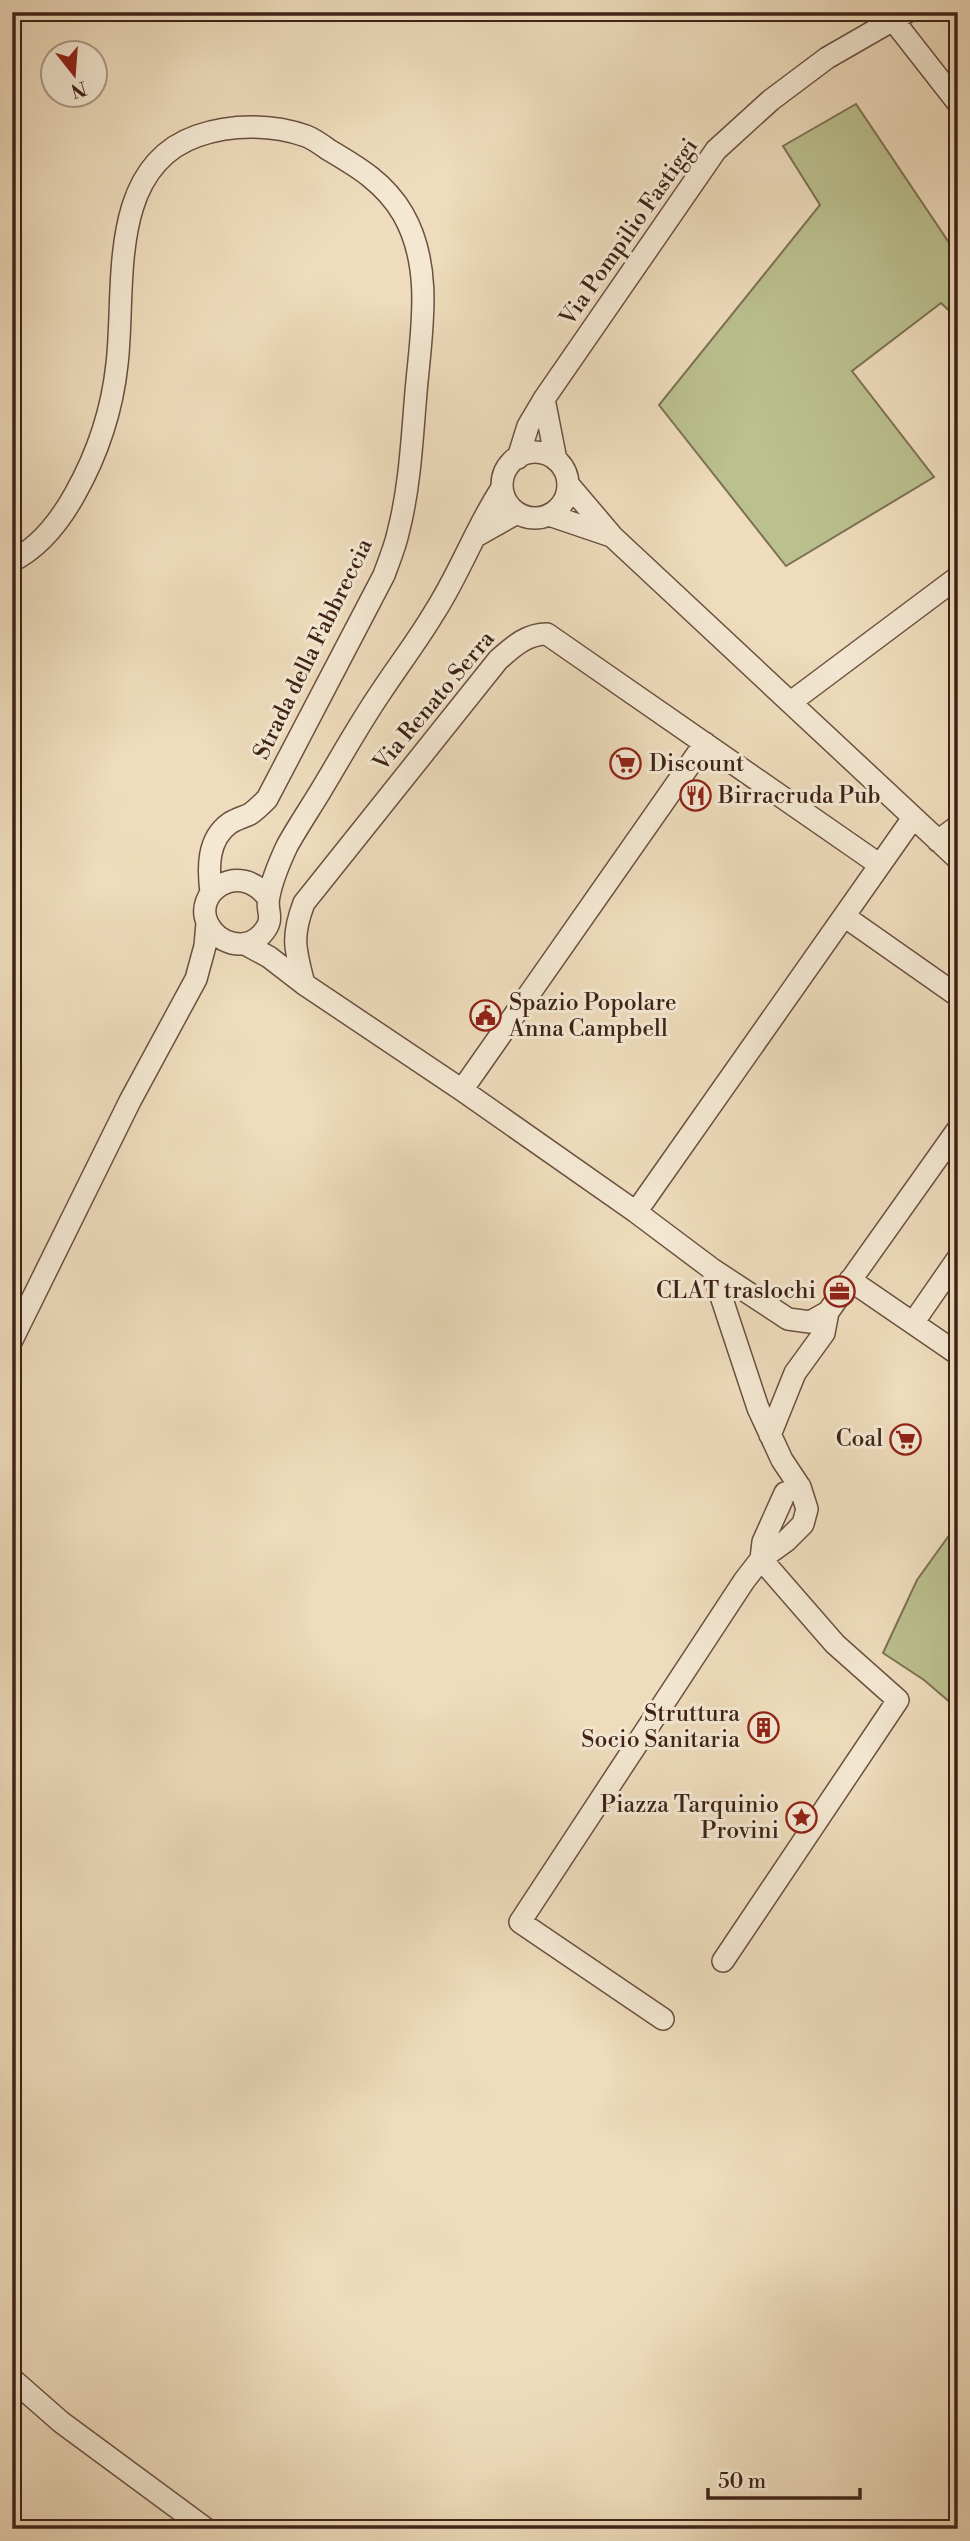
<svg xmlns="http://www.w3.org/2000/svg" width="970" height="2541" viewBox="0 0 970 2541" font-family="'Libre Bodoni',serif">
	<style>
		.green { fill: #bbc08f; stroke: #7d7154; stroke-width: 2 }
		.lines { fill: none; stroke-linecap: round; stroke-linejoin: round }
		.minor-casing { stroke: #6b5041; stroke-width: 24 }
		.minor { stroke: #f4e8d3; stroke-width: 21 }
		.labels { text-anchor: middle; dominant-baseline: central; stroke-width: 6; stroke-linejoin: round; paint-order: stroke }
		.street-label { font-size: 23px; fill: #3f2218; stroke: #f4e8d3 }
		.poi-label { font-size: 23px; fill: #3f2218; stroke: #f4e8d3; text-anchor: end }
	</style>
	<rect width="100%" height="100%" fill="#eedcbc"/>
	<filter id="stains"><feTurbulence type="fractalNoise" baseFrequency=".00286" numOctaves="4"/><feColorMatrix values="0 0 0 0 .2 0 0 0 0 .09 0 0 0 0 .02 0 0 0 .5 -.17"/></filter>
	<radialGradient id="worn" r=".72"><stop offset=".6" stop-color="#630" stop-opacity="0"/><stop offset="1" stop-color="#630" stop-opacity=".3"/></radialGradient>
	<path class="green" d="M856,104L958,256V319L941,303L852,371L934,477L786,566L659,405L820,205L783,146Z
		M958,1523V1709L924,1680L883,1653L917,1580Z"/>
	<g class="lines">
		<defs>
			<path id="minor" d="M893,20L958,103
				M544,399L556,460
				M502 485a33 33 0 1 1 66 0a33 33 0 1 1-66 0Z
				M518,458L528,426L544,399L716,150L771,100L827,58L907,12
				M568,484L613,537L958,859
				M549,515L611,536
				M476,536L517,513
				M12,561C40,547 60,521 75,494C98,453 112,412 117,364C126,289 106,168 197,136C231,124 272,124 306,136C314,139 322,145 329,150C358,167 385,183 403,214C434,268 421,333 416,392C412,439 410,487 398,533C395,547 389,561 384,575L267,799C262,804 256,810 250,814C244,817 236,819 230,823C207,839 208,868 211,893
				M791,702L958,577
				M938,841L958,826
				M268,898C239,859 192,893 208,924C218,943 244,952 261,935C277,918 265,912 269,896C272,880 280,861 287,846C297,828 309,810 320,792C340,759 359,724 381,692C398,666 418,640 434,613C460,573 476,527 502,488
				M844,916L958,996
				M245,944L269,957L304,984L462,1090L636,1212L712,1269L788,1319L810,1322L828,1312L958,1129
				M304,984C295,949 291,937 304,903L498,660C513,647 526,634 547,634L880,865
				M462,1090L705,743
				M636,1212L913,818
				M850,1280L958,1354
				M913,1323L958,1258
				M12,1340L130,1101L196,979L205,946L207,923
				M770,1435L795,1373L824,1333L828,1312
				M761,1559L763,1542L785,1493L800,1487
				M723,1961L898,1700L835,1644L761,1559
				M663,2019L520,1922L744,1581L761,1559L786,1541L803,1524L807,1509L800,1487L782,1460L758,1408L712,1269
				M12,2379L61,2422L206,2529"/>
		</defs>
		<use href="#minor" class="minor-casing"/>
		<use href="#minor" class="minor"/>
	</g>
	<defs>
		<symbol id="supermarket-ring" viewBox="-11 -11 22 22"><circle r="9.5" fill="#f4e8d3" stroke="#8f2418" stroke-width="1.5"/><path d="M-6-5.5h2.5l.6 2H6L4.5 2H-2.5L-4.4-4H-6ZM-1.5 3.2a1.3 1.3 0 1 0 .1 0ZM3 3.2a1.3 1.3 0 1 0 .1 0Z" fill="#8f2418"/></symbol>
		<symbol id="restaurant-ring" viewBox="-11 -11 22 22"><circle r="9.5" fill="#f4e8d3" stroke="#8f2418" stroke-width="1.5"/><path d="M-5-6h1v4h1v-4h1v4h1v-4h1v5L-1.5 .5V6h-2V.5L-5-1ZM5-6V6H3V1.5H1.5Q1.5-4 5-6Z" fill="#8f2418"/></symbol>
		<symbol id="civic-ring" viewBox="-11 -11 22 22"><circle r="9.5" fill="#f4e8d3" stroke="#8f2418" stroke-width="1.5"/><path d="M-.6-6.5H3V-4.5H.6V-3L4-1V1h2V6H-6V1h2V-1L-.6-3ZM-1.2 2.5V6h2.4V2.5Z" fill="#8f2418"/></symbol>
		<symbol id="office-ring" viewBox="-11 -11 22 22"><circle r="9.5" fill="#f4e8d3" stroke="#8f2418" stroke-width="1.5"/><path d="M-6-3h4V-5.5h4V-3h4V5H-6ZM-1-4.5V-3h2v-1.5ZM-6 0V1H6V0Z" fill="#8f2418"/></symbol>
		<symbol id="building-ring" viewBox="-11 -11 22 22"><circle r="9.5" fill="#f4e8d3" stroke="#8f2418" stroke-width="1.5"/><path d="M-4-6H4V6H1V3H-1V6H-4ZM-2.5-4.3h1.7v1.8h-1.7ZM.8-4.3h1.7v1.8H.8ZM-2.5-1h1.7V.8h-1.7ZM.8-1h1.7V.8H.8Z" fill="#8f2418"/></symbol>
		<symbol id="sight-ring" viewBox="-11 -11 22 22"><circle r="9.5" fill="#f4e8d3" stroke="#8f2418" stroke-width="1.5"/><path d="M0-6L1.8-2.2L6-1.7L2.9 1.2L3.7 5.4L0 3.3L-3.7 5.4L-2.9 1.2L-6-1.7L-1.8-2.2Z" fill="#8f2418"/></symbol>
	</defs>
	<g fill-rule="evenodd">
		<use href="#supermarket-ring" x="608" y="746" width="35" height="35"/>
		<use href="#restaurant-ring" x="678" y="778" width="35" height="35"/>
		<use href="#civic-ring" x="468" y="998" width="35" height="35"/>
		<use href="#office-ring" x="822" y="1274" width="35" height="35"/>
		<use href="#supermarket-ring" x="888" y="1422" width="35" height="35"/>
		<use href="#building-ring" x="746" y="1710" width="35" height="35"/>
		<use href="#sight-ring" x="784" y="1800" width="35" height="35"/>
	</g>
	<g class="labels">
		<g class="street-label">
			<text transform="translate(629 232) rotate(-55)">Via Pompilio Fastiggi</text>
			<text transform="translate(313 649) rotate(-64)">Strada della Fabbreccia</text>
			<text transform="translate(434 701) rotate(-50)">Via Renato Serra</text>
		</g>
		<g class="poi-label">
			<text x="649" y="764" text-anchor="start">Discount</text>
			<text x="718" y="796" text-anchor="start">Birracruda Pub</text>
			<text x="509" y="1003" text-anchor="start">Spazio Popolare<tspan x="509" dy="26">Anna Campbell</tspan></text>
			<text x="816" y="1291">CLAT traslochi</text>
			<text x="883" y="1439">Coal</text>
			<text x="740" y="1714">Struttura<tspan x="740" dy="26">Socio Sanitaria</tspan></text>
			<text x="779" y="1805">Piazza Tarquinio<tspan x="779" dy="26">Provini</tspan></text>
		</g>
	</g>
	<rect width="970" height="2541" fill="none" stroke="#eedcbc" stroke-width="42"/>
	<rect x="14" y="14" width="942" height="2513" fill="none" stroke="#3f2218" stroke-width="3.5"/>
	<rect x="21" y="21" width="928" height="2499" fill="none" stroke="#3f2218" stroke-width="2"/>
	<g transform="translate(74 74) rotate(163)"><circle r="33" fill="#f4e8d3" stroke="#ac9988" stroke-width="2"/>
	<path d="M0-5L12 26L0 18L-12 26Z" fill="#8f2418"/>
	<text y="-10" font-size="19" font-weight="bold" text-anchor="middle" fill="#3f2218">N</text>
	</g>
	<path d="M708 2488v10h152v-10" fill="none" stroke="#3f2218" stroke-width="3.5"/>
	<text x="718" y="2488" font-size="21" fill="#3f2218" stroke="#f4e8d3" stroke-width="5" paint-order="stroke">50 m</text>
	<rect width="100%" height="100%" filter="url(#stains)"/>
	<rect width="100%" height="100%" fill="url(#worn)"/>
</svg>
